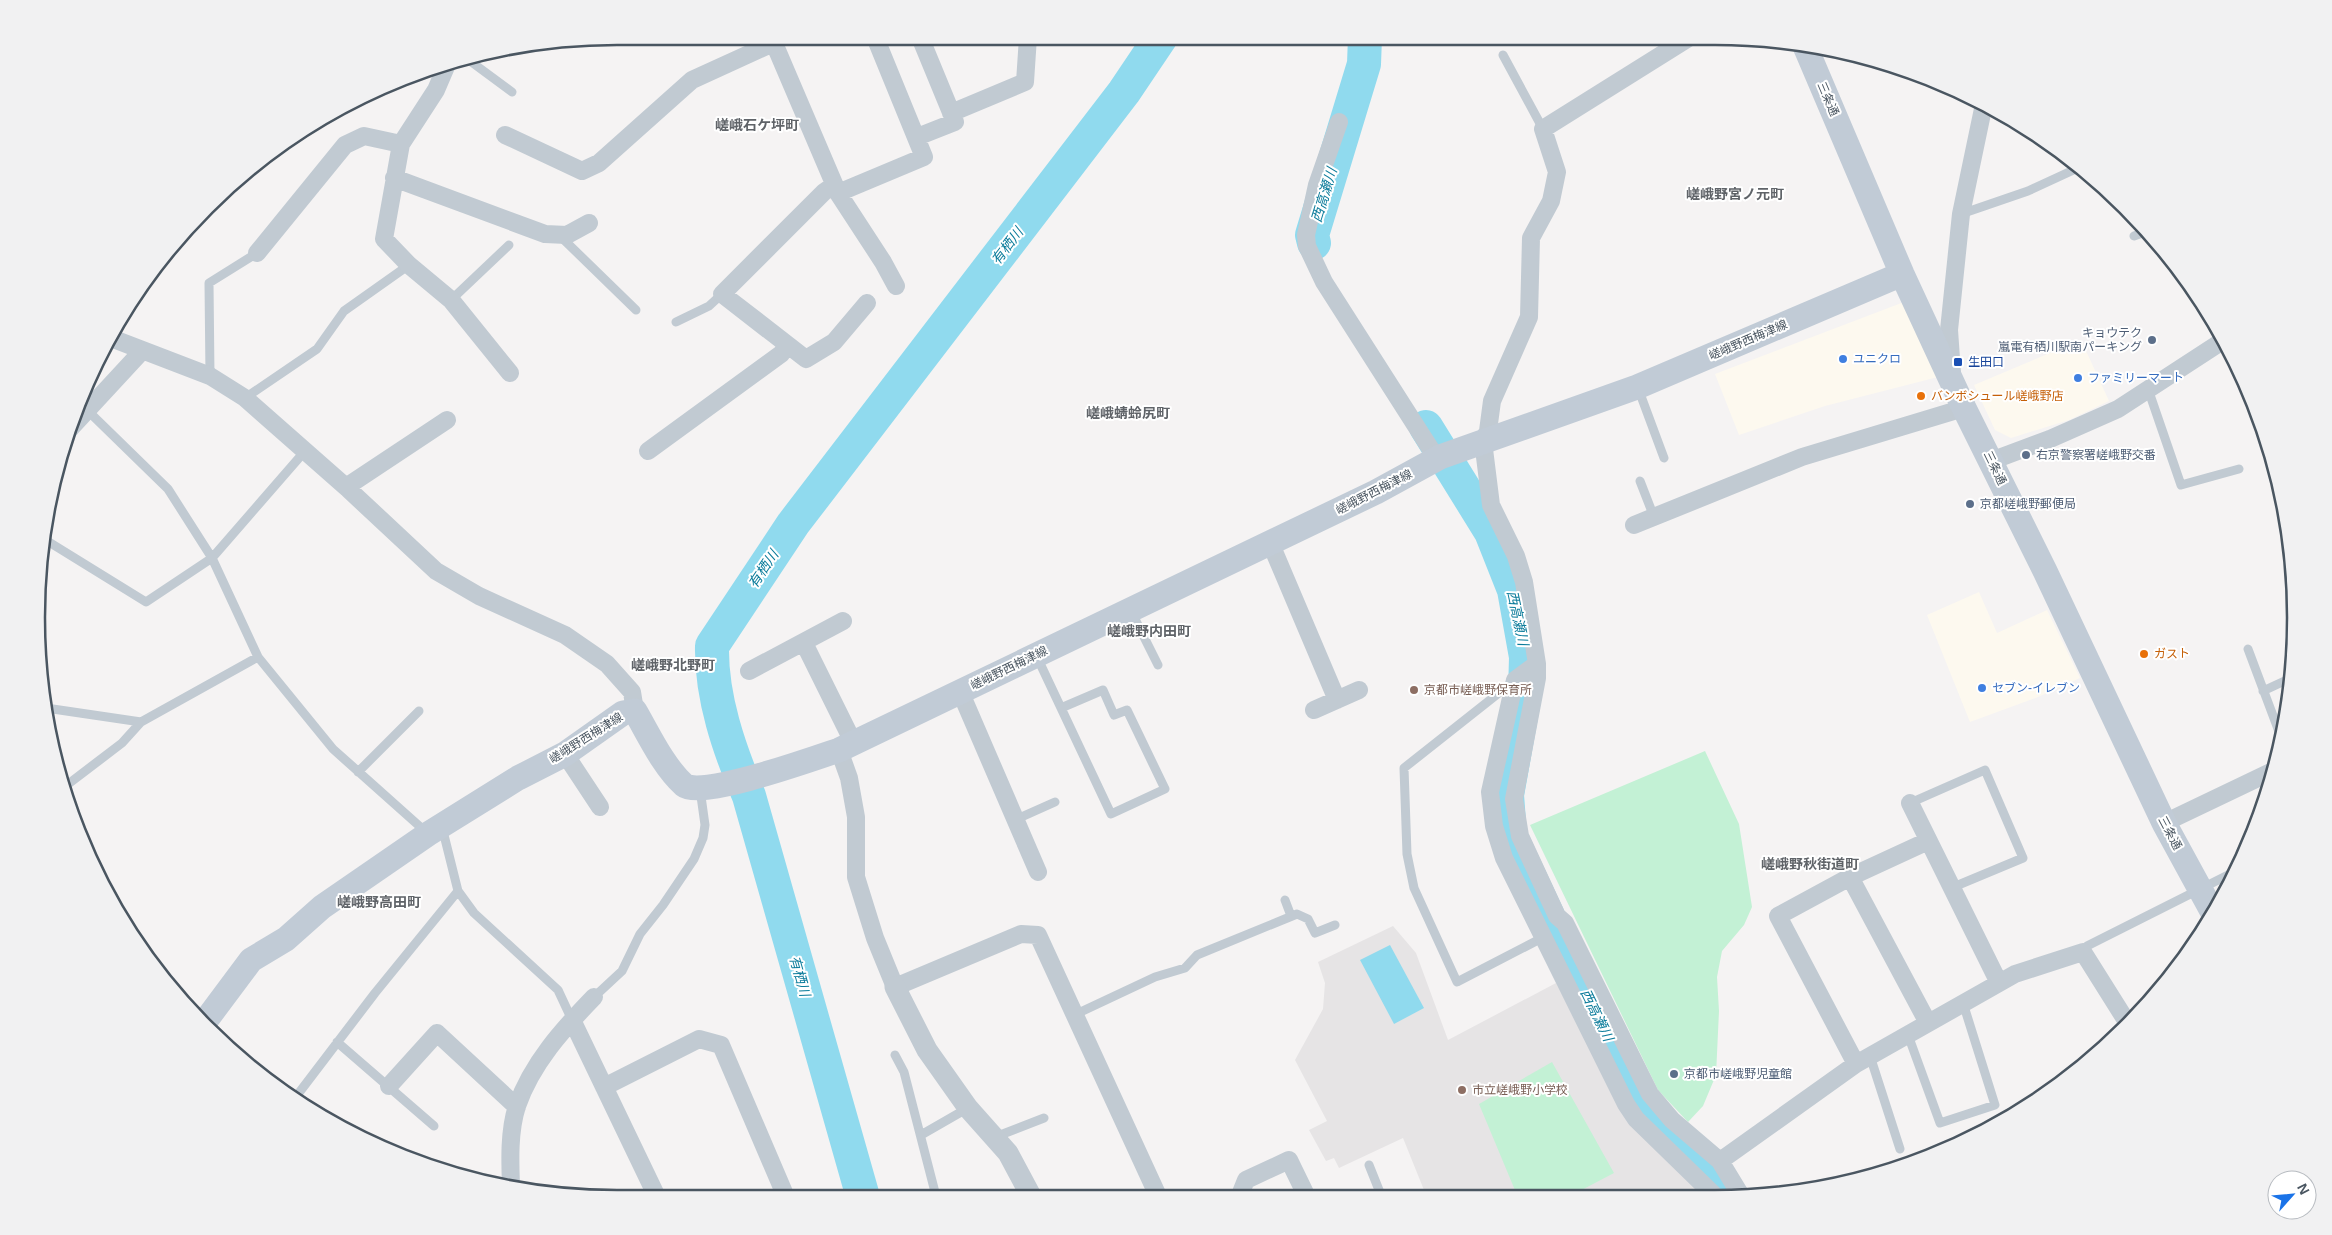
<svg xmlns="http://www.w3.org/2000/svg" width="2332" height="1235" viewBox="0 0 2332 1235" font-family="Helvetica,'Noto Sans JP',sans-serif">
	<style>
		.commercial { fill: #fdf9ef }
		.education { fill: #e6e4e5 }
		.green { fill: #c3f1d5 }
		.water { fill: #90daee }
		.lines { fill: none; stroke-linecap: round; stroke-linejoin: round }
		.river { stroke: #90daee; stroke-width: 34 }
		.service { stroke: #c1cad2; stroke-width: 9 }
		.minor { stroke: #c1cad2; stroke-width: 18 }
		.tertiary { stroke: #c1cad2; stroke-width: 21 }
		.secondary { stroke: #c1cbd6; stroke-width: 25 }
		.service-dot { fill: #5c6f8a; stroke: #fff; stroke-width: 2 }
		.shop-dot { fill: #3f7fe0; stroke: #fff; stroke-width: 2 }
		.transit-dot { fill: #1a4fb4; stroke: #fff; stroke-width: 2 }
		.food-dot { fill: #e8710a; stroke: #fff; stroke-width: 2 }
		.education-dot { fill: #8d6e63; stroke: #fff; stroke-width: 2 }
		.labels { text-anchor: middle; dominant-baseline: central; stroke-width: 4; stroke-linejoin: round; paint-order: stroke }
		.street-label { font-size: 12px; fill: #4a5661; stroke: #fff }
		.service-label { font-size: 12px; fill: #4e5e75; stroke: #fff; text-anchor: start }
		.shop-label { font-size: 12px; fill: #366cbe; stroke: #fff; text-anchor: start }
		.transit-label { font-size: 12px; fill: #164399; stroke: #fff; text-anchor: start }
		.food-label { font-size: 12px; fill: #c56008; stroke: #fff; text-anchor: start }
		.education-label { font-size: 12px; fill: #785e54; stroke: #fff; text-anchor: start }
		.neighbourhood-label { font-size: 14px; font-weight: bold; fill: #5f6368; stroke: #fff }
		.water-label { font-size: 14px; font-style: italic; fill: #0c7c9b; stroke: #fff }
		.rim { fill: none; stroke: #4a5661; stroke-width: 2.5 }
	</style>
	<rect width="100%" height="100%" fill="#f5f3f3"/>
	<path class="commercial" d="M1904,302L1938,377L1825,406L1739,435L1715,374Z
		M2081,340L2109,401L2069,420L2011,438L1995,430L1974,385Z
		M1979,592L1997,633L2047,610L2080,678L2038,697L1970,722L1927,615Z"/>
	<path class="education" d="M1393,926L1416,953L1448,1040L1556,983L1629,1121L1701,1194L1426,1195L1403,1138L1339,1168L1334,1158L1326,1161L1309,1130L1327,1121L1295,1060L1323,1009L1325,983L1318,962Z"/>
	<path class="green" d="M1705,751L1739,824L1752,907L1744,925L1722,951L1717,977L1719,1011L1716,1075L1703,1106L1688,1122L1658,1090L1530,825Z
		M1552,1062L1614,1173L1574,1194L1517,1195L1479,1104Z"/>
	<path class="water" d="M1390,945L1424,1008L1394,1024L1360,960Z"/>
	<g class="lines">
		<path class="river" d="M1314,243L1312,235L1364,64L1365,37
			M1426,427L1491,532L1514,590L1526,657L1525,694L1507,795L1510,835L1592,1010L1645,1113L1671,1139L1717,1177L1726,1194
			M863,1197L749,796C729,749 711,697 712,646L793,524L1124,92L1161,37"/>
		<path class="service" d="M1503,55L1543,129
			M466,58L512,92
			M1961,214L2028,191L2080,167
			M2134,236L2148,231
			M561,237L636,310
			M451,300L509,245
			M676,322L709,306L722,294
			M210,376L209,283L257,253
			M1638,388L1664,458
			M2148,389L2181,485L2239,469
			M245,398L317,349L344,311L409,265
			M87,410L168,489L212,558L258,657L333,749L426,832
			M1640,481L1654,517
			M44,539L146,602L212,558L305,451
			M1131,611L1158,665
			M2248,649L2281,737
			M1037,657L1111,814L1165,789L1127,710L1114,715L1103,690L1061,708
			M1514,681L1404,768L1407,854L1414,888L1457,982L1542,938
			M2263,691L2291,678
			M46,708L141,722
			M358,772L419,711
			M63,788L122,743L141,722L258,657
			M1910,803L1985,770L2023,858L1951,888
			M1017,819L1055,802
			M442,827L458,891L474,913L558,990L572,1020
			M1285,900L1291,916
			M2083,952L2087,946L2238,870
			M161,976L206,1020
			M594,997L622,971L640,934L663,905L694,859L703,838L705,825L700,789
			M1074,1015L1155,977L1185,968L1197,955L1297,914L1308,919L1315,933L1335,925
			M1908,1035L1940,1123L1995,1105L1963,1003
			M337,1042L434,1126
			M895,1055L904,1072L936,1196
			M1870,1056L1900,1149
			M295,1098L375,993L458,891
			M921,1135L968,1108
			M995,1137L1044,1118
			M1369,1165L1381,1195"/>
		<path class="minor" d="M771,36L838,193L924,157L875,37
			M1690,37L1543,129L1557,172L1551,201L1531,238L1529,317L1492,401L1488,431L1483,441L1491,505L1516,556L1524,582L1537,664V678L1514,799L1520,836L1557,916L1565,923L1650,1094L1672,1120L1720,1161L1740,1194
			M448,62L436,90L401,144L384,239L409,265L451,300L510,373
			M951,113L1025,82L1028,37
			M1339,122L1317,185L1306,235L1307,246L1324,282L1437,459
			M505,135L582,171L599,163L692,80L773,43
			M917,137L955,122L920,37
			M394,178L545,234L567,235L589,223
			M834,185L824,192L722,294L806,359L834,342L867,303
			M838,193L883,262L896,286
			M257,253L345,145L364,136L401,144
			M111,338L210,376L245,398L346,487L436,571L479,596L565,635L607,664L632,692L635,711
			M1952,373L1949,330L1961,214L1984,104
			M68,431L142,351
			M648,451L781,354L788,345
			M1991,461L2050,439L2118,409L2224,340
			M346,487L447,420
			M1634,525L1802,457L1964,408
			M1270,542L1337,700
			M804,643L853,742
			M1537,664L1515,680L1490,792L1494,826L1504,858L1626,1104L1636,1119L1713,1194
			M749,671L843,621
			M960,691L1038,872
			M1314,710L1359,690
			M839,750L849,778L856,817V877L875,938L895,987L1021,934L1038,935L1158,1196
			M565,754L600,807
			M1910,803L1999,983
			M2164,823L2275,770
			M1850,877L1928,841
			M572,1020L657,1197
			M1856,1064L1778,916L1850,877L1928,1023
			M389,1086L437,1033L517,1107
			M604,1087L699,1039L721,1045L786,1197
			M1720,1161L1856,1064L2015,974L2083,952L2127,1022
			M511,1186C510,1160 509,1131 517,1106C532,1063 563,1029 594,997
			M1240,1195L1246,1180L1289,1160L1306,1195"/>
		<path class="tertiary" d="M895,987L927,1050L968,1108L1008,1153L1031,1196"/>
		<path class="secondary" d="M1805,46L1902,274L1964,408L2045,571L2164,823L2212,911
			M204,1023L251,960L286,939L322,907L428,834L518,778L565,754L623,713L635,711C649,735 663,766 684,785C701,799 815,758 839,750L1376,492L1440,457L1637,387L1902,274"/>
	</g>
	<g class="service-dot">
		<circle cx="2152" cy="340" r="5"/>
		<circle cx="2026" cy="455" r="5"/>
		<circle cx="1970" cy="504" r="5"/>
		<circle cx="1674" cy="1074" r="5"/>
	</g>
	<g class="shop-dot">
		<circle cx="1843" cy="359" r="5"/>
		<circle cx="2078" cy="378" r="5"/>
		<circle cx="1982" cy="688" r="5"/>
	</g>
	<rect class="transit-dot" x="1953" y="357" width="10" height="10" rx="2.5"/>
	<g class="food-dot">
		<circle cx="1921" cy="396" r="5"/>
		<circle cx="2144" cy="654" r="5"/>
	</g>
	<g class="education-dot">
		<circle cx="1414" cy="690" r="5"/>
		<circle cx="1462" cy="1090" r="5"/>
	</g>
	<g class="labels">
		<g class="street-label">
			<text transform="translate(1828 99) rotate(67)">三条通</text>
			<text transform="translate(1748 340) rotate(-23)">嵯峨野西梅津線</text>
			<text transform="translate(1995 468) rotate(64)">三条通</text>
			<text transform="translate(1374 492) rotate(-27)">嵯峨野西梅津線</text>
			<text transform="translate(1009 668) rotate(-26)">嵯峨野西梅津線</text>
			<text transform="translate(586 738) rotate(-32)">嵯峨野西梅津線</text>
			<text transform="translate(2170 833) rotate(62)">三条通</text>
		</g>
		<g class="service-label">
			<text x="2142" y="333" text-anchor="end">キョウテク<tspan x="2142" dy="14">嵐電有栖川駅南パーキング</tspan></text>
			<text x="2036" y="455">右京警察署嵯峨野交番</text>
			<text x="1980" y="504">京都嵯峨野郵便局</text>
			<text x="1684" y="1074">京都市嵯峨野児童館</text>
		</g>
		<g class="shop-label">
			<text x="1853" y="359">ユニクロ</text>
			<text x="2088" y="378">ファミリーマート</text>
			<text x="1992" y="688">セブン-イレブン</text>
		</g>
		<g class="transit-label">
			<text x="1968" y="362">生田口</text>
		</g>
		<g class="food-label">
			<text x="1931" y="396">バンボシュール嵯峨野店</text>
			<text x="2154" y="654">ガスト</text>
		</g>
		<g class="education-label">
			<text x="1424" y="690">京都市嵯峨野保育所</text>
			<text x="1472" y="1090">市立嵯峨野小学校</text>
		</g>
		<g class="neighbourhood-label">
			<text x="757" y="125">嵯峨石ケ坪町</text>
			<text x="1735" y="194">嵯峨野宮ノ元町</text>
			<text x="1128" y="413">嵯峨蜻蛉尻町</text>
			<text x="1149" y="631">嵯峨野内田町</text>
			<text x="673" y="665">嵯峨野北野町</text>
			<text x="1810" y="864">嵯峨野秋街道町</text>
			<text x="379" y="902">嵯峨野高田町</text>
		</g>
		<g class="water-label">
			<text transform="translate(1324 195) rotate(-73)">西高瀬川</text>
			<text transform="translate(1007 246) rotate(-53)">有栖川</text>
			<text transform="translate(763 569) rotate(-56)">有栖川</text>
			<text transform="translate(1518 618) rotate(78)">西高瀬川</text>
			<text transform="translate(800 976) rotate(74)">有栖川</text>
			<text transform="translate(1597 1015) rotate(64)">西高瀬川</text>
		</g>
	</g>
	<path d="M0 0H2332V1235H0ZM617 45H1715A572 572 0 0 1 2287 617V618A572 572 0 0 1 1715 1190H617A572 572 0 0 1 45 618V617A572 572 0 0 1 617 45Z" fill="#f1f1f2" fill-rule="evenodd"/>
	<path class="rim" d="M617 45H1715A572 572 0 0 1 2287 617V618A572 572 0 0 1 1715 1190H617A572 572 0 0 1 45 618V617A572 572 0 0 1 617 45Z"/>
	<g transform="translate(2292 1195) rotate(63)"><circle r="24" fill="#ffffff" stroke="#b7bbc0"/>
	<path d="M0-4L9 19L0 12L-9 19Z" fill="#1a73e8"/>
	<text y="-8" font-size="14" font-weight="bold" text-anchor="middle" fill="#4a5661">N</text>
	</g>
</svg>
